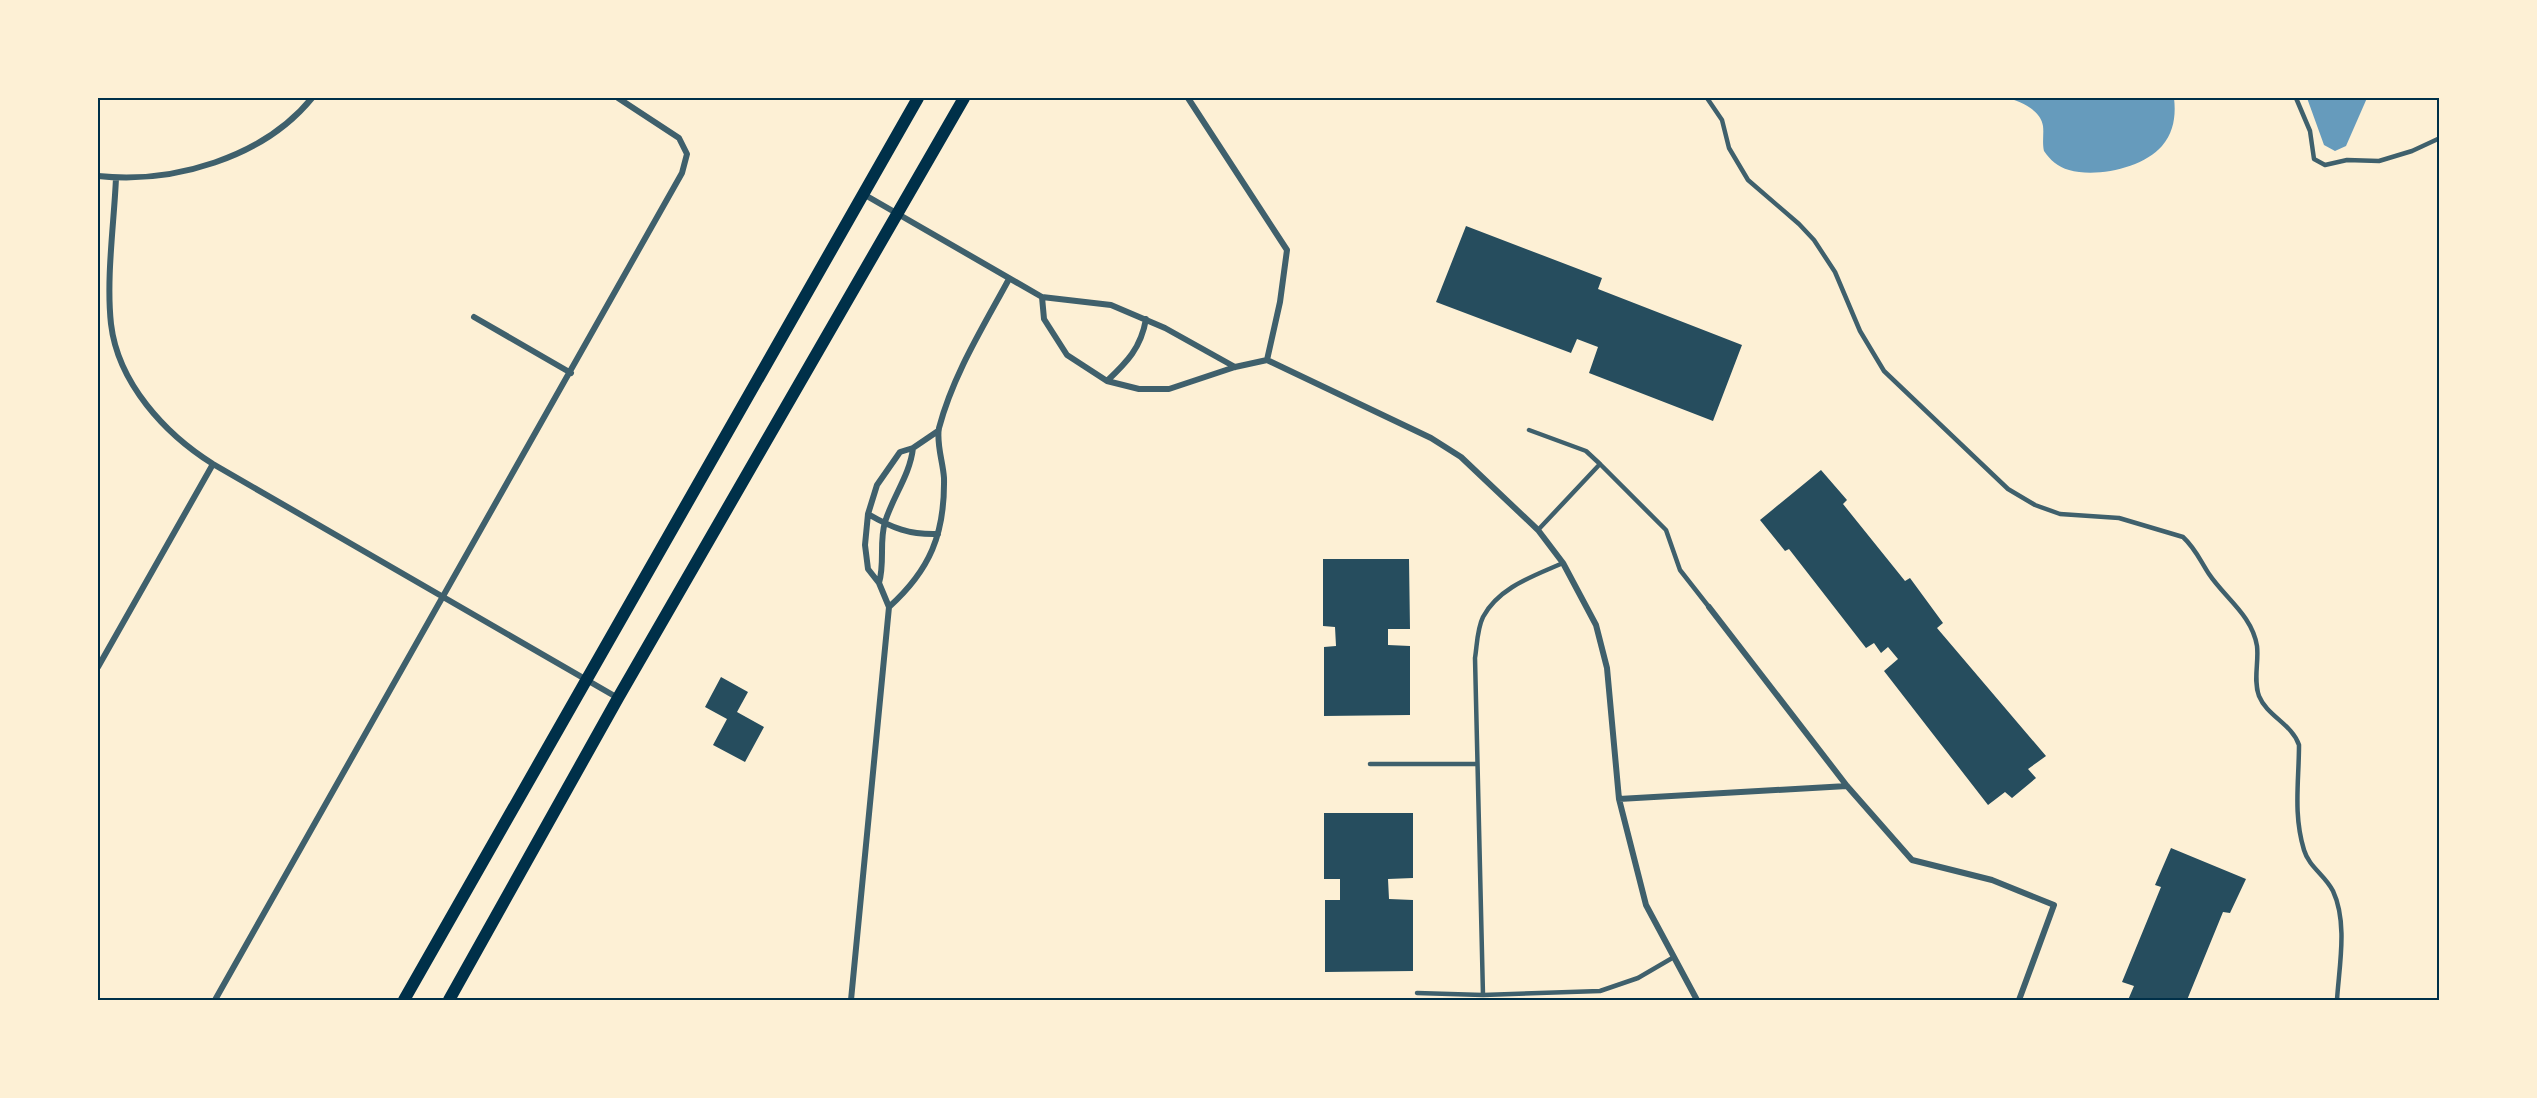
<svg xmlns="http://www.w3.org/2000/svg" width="2537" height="1098" viewBox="0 0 2537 1098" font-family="Montserrat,sans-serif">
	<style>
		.water { fill: #669bbc }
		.building { fill: #264d5e }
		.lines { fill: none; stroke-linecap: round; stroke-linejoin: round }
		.service { stroke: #3f606c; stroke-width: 4.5 }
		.minor { stroke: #3f606c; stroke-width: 6 }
		.secondary { stroke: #003049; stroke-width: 12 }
		.neatline { fill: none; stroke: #003049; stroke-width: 2 }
	</style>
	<rect width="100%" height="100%" fill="#fdf0d5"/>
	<path class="water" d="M2006,98H2174C2176,115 2174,132 2162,146C2143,168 2096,178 2069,170C2058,167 2050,160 2044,151C2042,142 2044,134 2043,126C2041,110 2019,100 2006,98Z
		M2307,98H2367L2346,146L2335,151L2324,145Z"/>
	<path class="building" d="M1466,226L1602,278L1598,289L1742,345L1713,421L1589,373L1598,347L1577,339L1571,353L1436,302Z
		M1821,470L1847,500L1843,504L1905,581L1910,578L1943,623L1937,628L2046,756L2028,769L2036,778L2012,798L2005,792L1988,805L1884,671L1898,659L1888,647L1881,653L1874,643L1866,648L1789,549L1785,551L1760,520Z
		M1323,559H1409L1410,629H1388V645L1410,646V715L1324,716V647L1336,646L1335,627L1323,626Z
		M721,677L748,692L737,712L764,727L745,762L713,745L727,719L705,707Z
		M1324,813H1413V878L1388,879L1389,899L1413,900V971L1325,972V900H1340V879H1324Z
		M2171,848L2246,879L2230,913L2223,912L2187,1000H2128L2134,986L2122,982L2161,887L2155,885Z"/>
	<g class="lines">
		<path class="service" d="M1707,98L1722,120L1729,148L1748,180L1799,224L1814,240L1835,272L1860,331L1884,371L2008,489L2035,505L2060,514L2119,518L2183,537C2195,548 2200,560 2209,574C2225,598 2252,615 2257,646C2259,662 2253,680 2259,696C2267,716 2292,724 2299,745C2299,781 2293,814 2304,850C2309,867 2325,875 2333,891C2348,923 2339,967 2337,1000
			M2296,98L2310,131L2314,159L2325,165L2347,160L2379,161L2412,151L2440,138
			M1529,430L1586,451L1600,464L1538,530
			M1600,464L1666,530L1680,570L1709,607
			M1563,563C1534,576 1499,587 1483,617C1477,629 1477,646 1475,658L1483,995L1600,991L1638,978L1674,957
			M1370,764H1477
			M1417,993L1483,995"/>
		<path class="minor" d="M1188,98L1287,250L1280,302L1267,360
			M98,176C173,184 263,158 312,98
			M116,178C114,224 106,278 111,324C118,383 165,434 213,464L618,698
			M865,195L1042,297L1111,305L1165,328L1235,367
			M1042,297L1044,319L1067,355L1107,381L1139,389H1169L1235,367L1267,360L1431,438L1461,457L1538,530L1563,563L1596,625L1607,668L1619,799L1646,905L1697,1000
			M474,317L571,373
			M1107,381C1127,362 1141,348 1146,319
			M868,514C892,528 910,535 938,534
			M879,583C885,562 879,542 885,522C893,496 910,475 913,448
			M889,607C930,570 945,534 944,478C943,462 936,443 939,428C953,375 983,327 1009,279
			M1709,607L1847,786L1912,860L1992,880L2054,905L2019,1000
			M98,667L213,464
			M1619,799L1847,786
			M215,1000L682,173L687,154L679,138L618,98
			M851,1000L889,607L879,583L868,569L865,545L868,514L877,485L900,452L913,448L938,431"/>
		<path class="secondary" d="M404,1000L918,98
			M449,1000L618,698L964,98"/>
	</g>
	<rect width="2537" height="1098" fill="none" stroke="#fdf0d5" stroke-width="198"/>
	<rect x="99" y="99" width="2339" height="900" class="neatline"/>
</svg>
